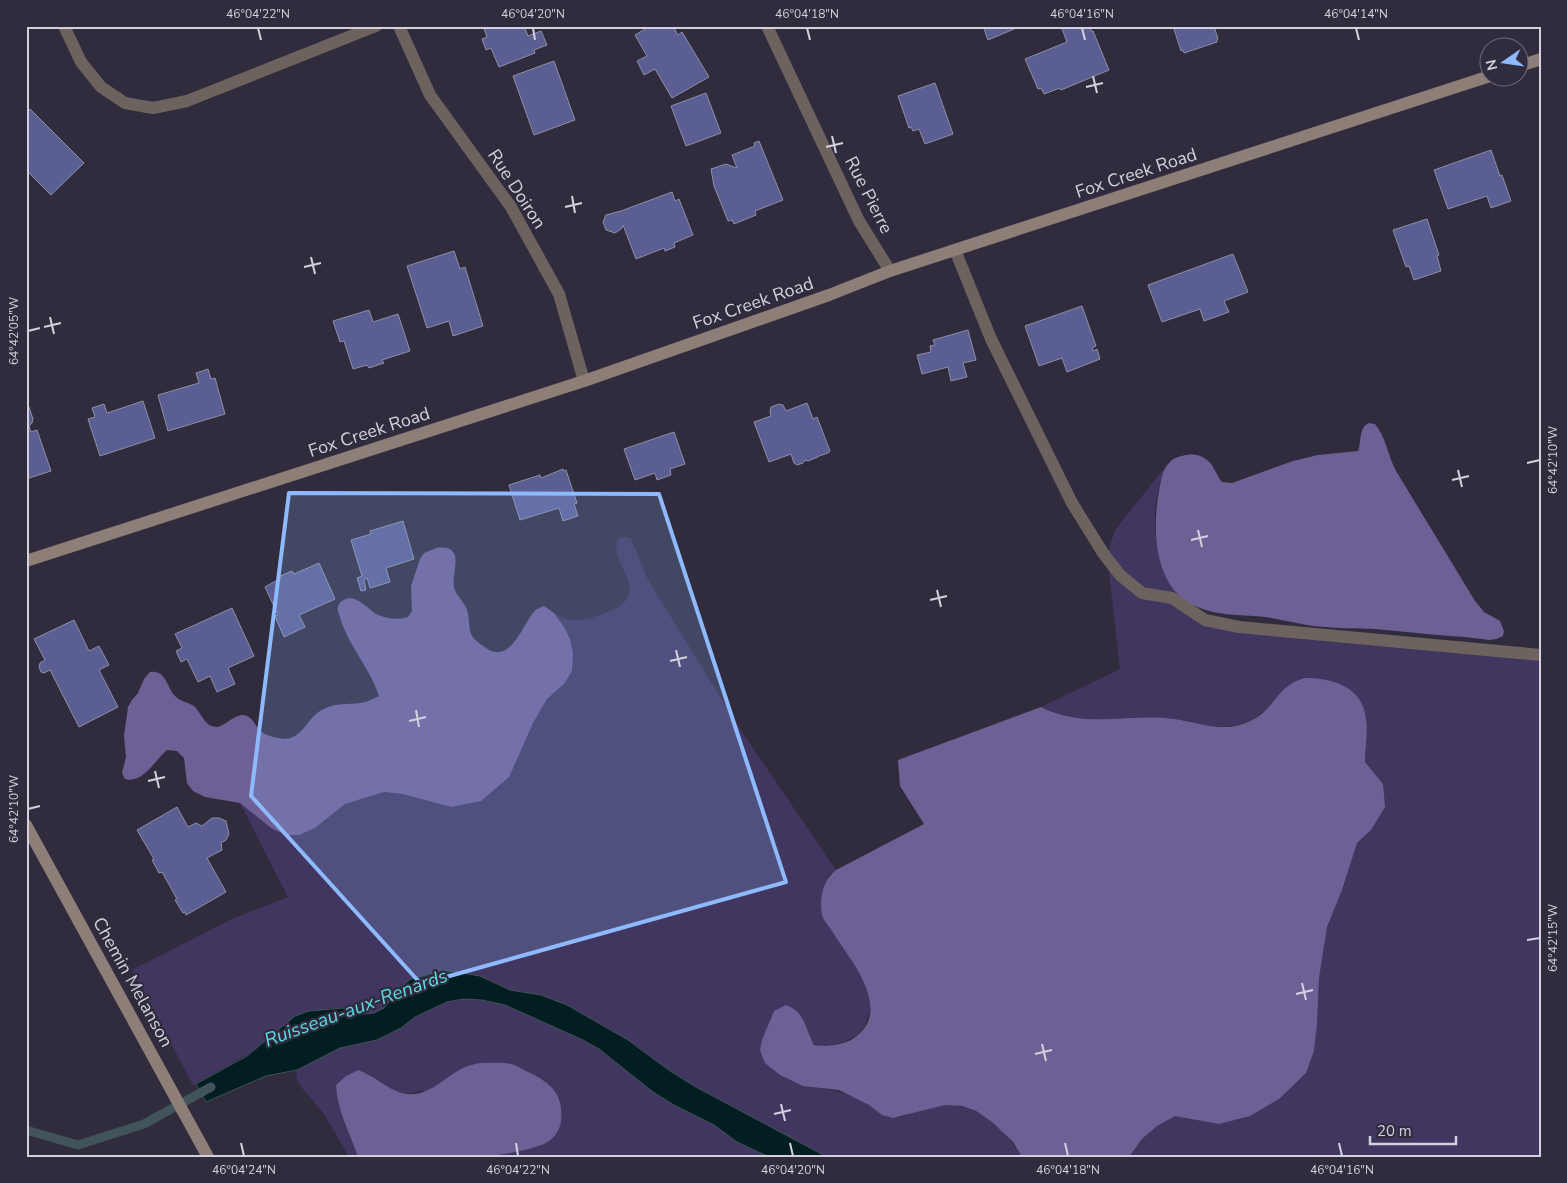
<svg xmlns="http://www.w3.org/2000/svg" width="1567" height="1183" viewBox="0 0 1567 1183" font-family="'Nunito Sans',sans-serif">
	<style>
		.green { fill: #41365f }
		.forest { fill: #6e6095 }
		.water { fill: #031e20; stroke: #415459 }
		.lines { fill: none; stroke-linecap: round; stroke-linejoin: round }
		.stream { stroke: #415459; stroke-width: 9 }
		.building { fill: #5b5e92; stroke: #8d8fa5 }
		.lane { stroke: #6c625e; stroke-width: 12 }
		.street { stroke: #6c625e; stroke-width: 12 }
		.secondary { stroke: #8e7e78; stroke-width: 12 }
		.marked { fill: #8eb9fd; fill-opacity: 0.2; stroke: #8eb9fd; stroke-width: 4; stroke-linejoin: round }
		.ticks { fill: none; stroke: #d3d1dd; stroke-width: 2 }
		.labels { text-anchor: middle; dominant-baseline: central; stroke-width: 4.5; stroke-linejoin: round; paint-order: stroke }
		.street-label { font-size: 18px; fill: #d3d1dd; stroke: #302c3e }
		.water-label { font-size: 19px; font-style: italic; fill: #5adbe4; stroke: #302c3e }
		.neatline { fill: none; stroke: #d3d1dd; stroke-width: 2 }
		.ticks-label { font-size: 12px; text-anchor: middle; fill: #d3d1dd }
	</style>
	<rect width="100%" height="100%" fill="#302c3e"/>
	<path class="green" d="M1166,466C1151,499 1151,547 1168,579C1171,586 1177,591 1181,597C1185,603 1187,609 1189,615L1541,660V1157H1129C1138,1144 1159,1118 1176,1116C1188,1115 1207,1122 1219,1124L1306,1073L1314,1051L1317,1024L1319,978L1327,927L1342,890L1357,843L1371,830L1383,784L1365,762L1366,720L1281,692C1270,707 1258,719 1240,724C1211,732 1192,719 1165,718C1123,716 1080,727 1041,707L1120,669L1108,565V552L1115,530Z
		M624,537L630,538L632,541L648,580L740,729L836,870L828,876L822,916C836,938 872,982 871,1008C870,1012 868,1016 867,1019C865,1027 862,1033 854,1037C838,1045 831,1047 813,1044L803,1019L771,1017L768,1028L803,1085C826,1088 847,1092 868,1104C876,1109 881,1116 891,1117C902,1119 914,1112 924,1109C931,1107 940,1105 947,1105C979,1105 1006,1131 1022,1157H827L694,1086L610,1030L567,1005L541,995L510,990L480,976L443,970L411,979L384,1008L374,1013L365,1014L344,1008H329L193,1085L132,970L232,919L288,897L240,803L271,828H315L345,804L384,792L403,794L533,723L547,699L564,684V627L554,613C559,617 565,620 572,620C586,621 625,611 629,594C633,575 610,558 618,539Z
		M463,999L482,1000L505,1005L583,1040L599,1049L653,1092L714,1125L737,1141L769,1157H476L510,1152L546,1143V1081L511,1064L480,1063L465,1067L429,1090L405,1094L391,1089L370,1074L358,1070L346,1076L336,1085C337,1111 350,1133 358,1157H349L324,1114L302,1088L296,1077L297,1070L340,1048L377,1040L401,1028L415,1017L430,1010L447,1002Z"/>
	<path class="forest" d="M1369,423L1375,424C1386,437 1388,456 1396,471L1475,601L1484,612L1500,621L1504,631L1503,636L1496,639L1489,640C1465,636 1441,636 1417,633C1403,632 1389,630 1375,629C1359,628 1342,629 1326,627C1305,626 1286,620 1266,617C1236,614 1207,617 1182,598C1153,574 1153,524 1159,491C1161,481 1162,470 1169,463C1173,458 1180,456 1186,455C1193,453 1201,455 1207,460C1214,465 1216,475 1222,482L1232,483L1293,461L1318,455L1358,451C1362,441 1358,428 1369,423Z
		M436,548C467,544 451,572 454,587C456,596 464,601 467,610C470,618 468,628 472,636C475,641 482,645 486,648C512,667 525,617 537,609C539,608 542,607 544,606L554,613L564,627L570,639L573,653L572,671L564,684L547,699L533,723L509,777L481,801L451,807L403,794L384,792L345,804L315,828L299,835H286L271,828L240,803L205,797L193,791L187,783L184,758L177,751L167,750C155,760 143,784 125,779L122,773L126,757L124,736L128,707L132,700L138,693L144,679L150,672C165,669 167,686 174,695C180,702 189,702 195,707C203,716 205,727 218,727C227,724 233,716 242,715C252,714 255,727 262,732C267,736 277,738 284,739C302,739 307,719 320,711C336,702 344,705 361,703C367,702 373,699 379,696C370,667 347,645 339,614C337,610 337,604 342,601C355,591 368,610 378,615C388,619 398,620 408,617L412,611L411,586L420,559L424,553Z
		M1305,678C1333,678 1363,687 1366,719C1368,733 1365,748 1365,762L1383,784L1385,807L1371,830L1357,843L1342,890L1327,927L1319,978L1317,1024L1314,1051L1306,1073L1279,1099L1250,1116L1219,1124L1175,1116L1157,1126L1142,1139L1129,1157H1022L1013,1142L992,1122L976,1111L962,1106L945,1105L893,1118L882,1115L869,1105L839,1090L803,1086L780,1075L765,1063L760,1050L762,1040L774,1011L786,1005C805,1012 805,1028 814,1045C831,1047 851,1045 863,1030C887,1000 847,956 832,931C829,926 823,920 822,915C819,898 823,880 836,870L924,824L900,786L898,760L1041,707C1082,728 1123,715 1166,718C1196,720 1222,736 1252,720C1276,708 1276,686 1305,678Z
		M480,1063C490,1063 501,1062 511,1064C516,1065 522,1069 528,1072C550,1082 564,1094 561,1121C560,1131 553,1140 544,1144C492,1164 414,1157 358,1157C350,1133 337,1111 336,1085L346,1076L358,1070C376,1076 385,1088 402,1093C427,1100 445,1076 465,1067C469,1065 475,1064 480,1063Z"/>
	<path class="water" d="M443,970L480,976L510,990L541,995L567,1005L628,1040L670,1071L694,1086L827,1157H769L737,1142L714,1125L674,1105L653,1092L599,1049L583,1040L505,1005L482,1000L463,999L447,1002L415,1017L401,1028L377,1040L340,1048L297,1070L266,1076L206,1102L196,1084L247,1056L295,1016L309,1011L344,1008L365,1014L374,1013L384,1008L402,986L411,979Z"/>
	<g class="lines">
		<path class="stream" d="M26,1130L78,1145L144,1124L211,1087"/>
	</g>
	<path class="building" d="M483,26H524L528,36L541,31L547,45L534,50L535,53L499,67L491,48L486,50L482,39L487,37Z
		M650,26H673L678,35L682,32L709,77L672,98L655,69L644,75L637,61L647,56L635,35Z
		M983,26H1021L988,40Z
		M1061,26H1089L1091,31H1093L1109,70L1061,90L1060,88L1044,94L1041,88L1038,89L1025,59L1067,42Z
		M1173,26H1214L1218,39L1217,40V42L1184,53L1183,50L1181,51Z
		M554,61L575,120L534,135L513,76Z
		M935,83L953,134L925,144L919,129L913,131L911,127L909,128L898,96Z
		M706,93L721,133L686,146L671,106Z
		M30,109L84,163L51,195L26,170V113Z
		M759,141L783,200L755,211L756,215L734,224L732,220L728,221L714,186L711,169L726,164L737,168L732,155L755,146L754,143Z
		M1491,150L1500,176L1502,175L1511,201L1491,208L1487,196L1448,209L1434,170Z
		M672,192L675,201L679,199L693,235L674,243L675,247L665,251L664,248L636,259L623,225L621,229L615,233L606,230L603,222L606,215L621,211Z
		M1427,219L1439,255L1437,256L1441,271L1414,280L1409,266L1406,267L1393,230Z
		M454,251L460,269L465,267L483,326L453,336L449,321L427,328L407,266Z
		M1233,254L1248,292L1224,301L1229,312L1204,321L1200,309L1162,322L1148,285Z
		M1082,306L1096,346L1092,348L1093,351L1097,349L1100,359L1067,372L1062,358L1039,366L1025,326Z
		M369,310L373,322L398,314L410,351L382,360L384,363L369,368L367,365L353,369L344,341L340,342L333,321Z
		M968,330L976,360L963,363L967,377L951,381L948,367L922,374L917,355L931,352L930,346L935,345L933,340Z
		M208,369L211,379L215,378L225,414L168,431L158,395L199,383L196,373Z
		M143,401L155,438L100,456L88,419L95,417L92,408L104,404L107,413Z
		M807,403L813,419L817,417L830,451L828,453L819,456L818,457L808,461L805,460L803,463L797,465L794,463L791,454L769,462L754,422L771,416L770,411L771,407L779,404L783,405L786,411Z
		M26,406L29,407L33,419L32,423L29,426L31,432L37,430L51,471L26,479Z
		M674,432L685,464L670,469L671,475L657,480L655,473L635,480L624,449Z
		M563,469V471L566,470L577,503L574,504L578,516L563,521L559,508L520,520L509,485L540,475L541,478Z
		M403,521L414,559L386,568L390,582L370,588L367,578L364,580L366,590L361,591L357,578L362,576L351,540L371,534L370,531Z
		M319,563L335,599L299,615L305,627L284,637L275,616L278,615L265,587L279,579L278,577L292,571L294,574Z
		M232,608L254,656L228,668L235,684L217,692L210,676L198,682L187,659L181,662L176,651L182,648L175,634Z
		M74,620L89,651L99,646L109,665L99,670L118,707L79,727L50,670L44,673L41,672L39,667L40,663L45,660L34,639Z
		M177,807L188,827L196,823L202,826L212,818H219L226,821L229,834L226,840L221,843L222,850L207,858L226,892L186,915L185,912L183,913L175,900L177,899L162,872L159,873L152,860L154,859L137,830Z"/>
	<g class="lines">
		<path class="lane" d="M955,250L991,339L1072,503L1103,553L1120,575L1142,593L1172,598L1205,620L1239,627L1541,655"/>
		<path class="street" d="M64,26L81,62L101,87L125,103L153,108L187,101L376,26
			M399,26L430,95L511,207L559,294L584,381
			M767,26L859,221L890,271"/>
		<path class="secondary" d="M1520,66L1541,59
			M26,561L584,381L829,295L890,271L1490,76
			M26,825L208,1157"/>
	</g>
	<path class="marked" d="M289,493L659,494L786,882L421,984L251,796Z"/>
	<path class="ticks" d="M258,28L261,40M533,28L535,40M807,28L810,40M1082,28L1085,40M1356,28L1359,40M1093,76L1097,93M1086,87L1103,83M832,136L836,153M826,147L843,143M572,196L575,213M565,207L582,203M311,257L315,274M304,267L321,263M50,317L54,334M44,327L61,323M28,331L40,328M1527,463L1540,460M1458,470L1462,487M1452,480L1469,476M1198,530L1202,547M1191,540L1208,536M937,590L941,607M930,600L947,596M676,650L680,667M670,661L687,657M416,710L419,727M409,721L426,717M155,771L159,788M148,781L165,777M28,809L40,806M1527,940L1540,938M1302,983L1306,1000M1296,994L1313,990M1042,1044L1046,1061M1035,1054L1052,1050M781,1104L785,1121M774,1114L791,1110M241,1143L244,1156M516,1143L518,1156M790,1143L793,1156M1065,1143L1068,1156M1339,1143L1342,1156"/>
	<g class="labels">
		<g class="street-label">
			<text transform="translate(1136 173) rotate(-18)">Fox Creek Road</text>
			<text transform="translate(517 189) rotate(57)">Rue Doiron</text>
			<text transform="translate(869 195) rotate(63)">Rue Pierre</text>
			<text transform="translate(753 303) rotate(-19)">Fox Creek Road</text>
			<text transform="translate(369 432) rotate(-18)">Fox Creek Road</text>
			<text transform="translate(133 982) rotate(61)">Chemin Melanson</text>
		</g>
		<g class="water-label">
			<text transform="translate(356 1008) rotate(-20)">Ruisseau-aux-Renards</text>
		</g>
	</g>
	<rect width="1567" height="1183" fill="none" stroke="#302c3e" stroke-width="55"/>
	<g transform="translate(1504 62) rotate(257)"><circle r="24" fill="#302c3e" stroke="#716e7e"/>
	<path d="M0-4L9 19L0 12L-9 19Z" fill="#8eb9fd"/>
	<text y="-8" font-size="14" font-weight="bold" text-anchor="middle" fill="#d3d1dd">N</text>
	</g>
	<path d="M1370 1136v8h86v-8" fill="none" stroke="#d3d1dd" stroke-width="2.5"/>
	<text x="1377" y="1136" font-size="15" fill="#d3d1dd" stroke="#302c3e" stroke-width="4" paint-order="stroke">20 m</text>
	<rect x="28" y="28" width="1512" height="1128" class="neatline"/>
	<g class="ticks-label">
		<text x="258" y="18">46°04'22"N</text>
		<text x="533" y="18">46°04'20"N</text>
		<text x="807" y="18">46°04'18"N</text>
		<text x="1082" y="18">46°04'16"N</text>
		<text x="1356" y="18">46°04'14"N</text>
		<text transform="translate(14 331) rotate(-90)" y="4">64°42'05"W</text>
		<text transform="translate(1553 460) rotate(-90)" y="4">64°42'10"W</text>
		<text transform="translate(14 809) rotate(-90)" y="4">64°42'10"W</text>
		<text transform="translate(1553 938) rotate(-90)" y="4">64°42'15"W</text>
		<text x="244" y="1174">46°04'24"N</text>
		<text x="518" y="1174">46°04'22"N</text>
		<text x="793" y="1174">46°04'20"N</text>
		<text x="1068" y="1174">46°04'18"N</text>
		<text x="1342" y="1174">46°04'16"N</text>
	</g>
</svg>
